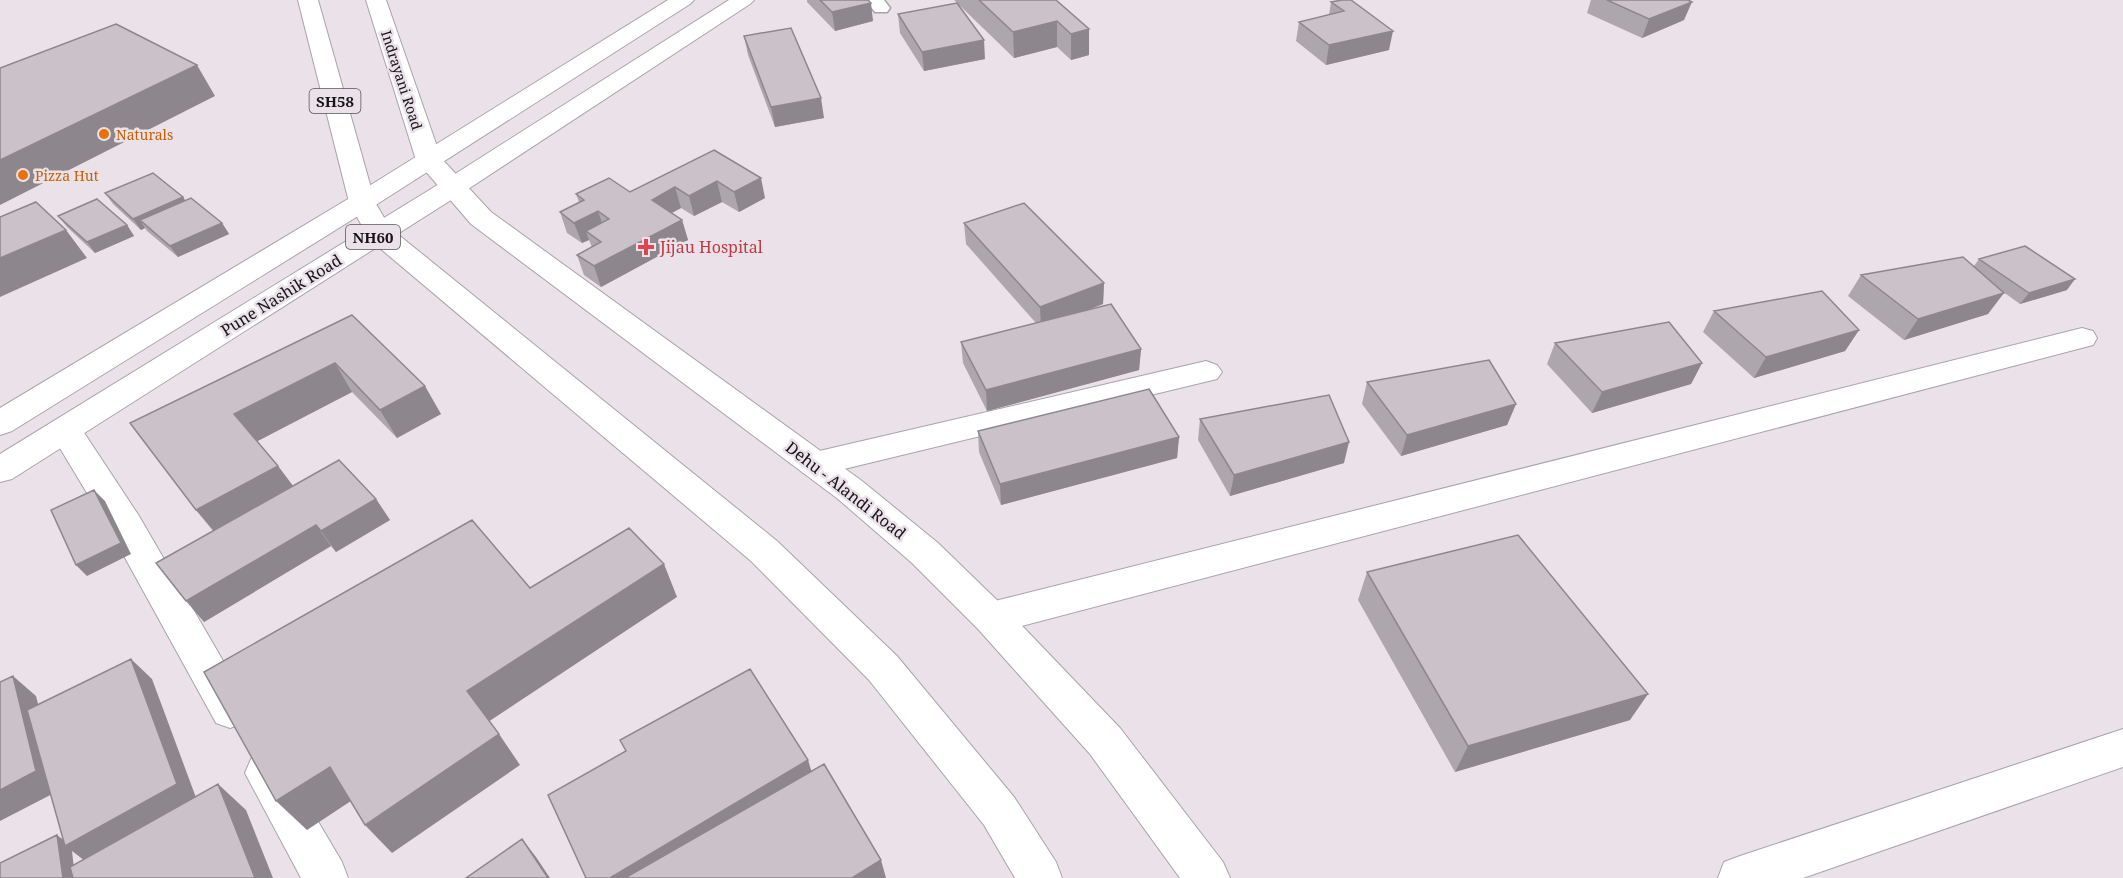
<svg xmlns="http://www.w3.org/2000/svg" width="2123" height="878" viewBox="0 0 2123 878" font-family="'Noto Serif',serif">
	<style>
		.lines { fill: none; stroke-linecap: round; stroke-linejoin: round }
		.service-casing { stroke: #aaa2aa; stroke-width: 3 }
		.minor-casing { stroke: #aaa2aa; stroke-width: 2 }
		.primary-casing { stroke: #aaa2aa; stroke-width: 2 }
		.trunk-casing { stroke: #aaa2aa; stroke-width: 2 }
		.service { fill: #fff; fill-rule: evenodd }
		.minor { fill: #fff; fill-rule: evenodd }
		.primary { fill: #fff; fill-rule: evenodd }
		.trunk { fill: #fff; fill-rule: evenodd }
		.wall { fill: #aea6ad }
		.shaded-wall { fill: #8d878d }
		.building { fill: #cac1c9; stroke: #8d878d; stroke-width: 1.5 }
		.food-dot { fill: #e8710a; stroke: #eae1e9; stroke-width: 2 }
		.health-dot { fill: #e0444e; stroke: #eae1e9; stroke-width: 2 }
		.labels { text-anchor: middle; dominant-baseline: central; stroke-width: 5; stroke-linejoin: round; paint-order: stroke }
		.far-street-label { font-size: 14px; fill: #171417; stroke: #eae1e9 }
		.far-food-label { font-size: 14px; fill: #c56008; stroke: #eae1e9; text-anchor: start }
		.shield { fill: #eae1e9; stroke: #565256; stroke-width: 1.5 }
		.shield-label { font-size: 15px; font-weight: bold; fill: #171417 }
		.health-label { font-size: 16px; fill: #be3a42; stroke: #eae1e9; text-anchor: start }
		.street-label { font-size: 16px; fill: #171417; stroke: #eae1e9 }
	</style>
	<rect width="100%" height="100%" fill="#eae1e9"/>
	<g class="lines">
		<defs>
			<path id="service" d="M865,0H884L890,8L887,12H875Z"/>
			<path id="minor" d="M2082,328L2093,331L2097,338L2093,345L991,634L978,629L972,618L978,607L991,602Z
				M1206,361L1217,365L1222,372L1217,379L815,476L803,473L798,464L803,455L815,452Z
				M65,418L77,422L139,516L244,697L250,710L244,723L230,728L216,723L113,536L49,430L53,422Z
				M2123,729V767L1803,878H1718L1724,862L1740,856Z
				M266,754L281,759L342,862L348,878H301L245,773L251,759Z"/>
			<path id="primary" d="M298,0H318L375,202L390,228L777,541L897,656L1014,797L1056,862L1062,878H1015L984,825L869,680L751,561L369,239L349,202Z
				M366,0H386L441,158L491,212L862,481L938,543L1004,607L1120,728L1223,862L1230,878H1180L1090,754L978,629L912,563L838,499L471,224L416,160Z"/>
			<path id="trunk" d="M668,0H694L690,4L371,208L12,431L0,435V408L353,196Z
				M729,0H754L750,4L462,193L12,479L0,482V454L444,181Z"/>
		</defs>
		<use href="#service" class="service-casing"/>
		<use href="#minor" class="minor-casing"/>
		<use href="#primary" class="primary-casing"/>
		<use href="#trunk" class="trunk-casing"/>
		<use href="#service" class="service"/>
		<use href="#minor" class="minor"/>
		<use href="#primary" class="primary"/>
		<use href="#trunk" class="trunk"/>
	</g>
	<path class="wall" d="M807,0H868L873,21L835,31L807,2Z
		M954,0H1056L1089,55L1071,60L1057,47L1014,58Z
		M1342,0L1389,50L1326,65L1296,41L1299,22L1329,15L1331,2Z
		M1591,0H1688L1684,20L1642,38L1587,13Z
		M898,14L985,59L924,71L900,33Z
		M744,36L824,118L775,127L748,55Z
		M714,150L765,198L739,212L722,202L694,216L681,208L672,213L682,220L688,240L601,287L584,275L577,255L592,247L589,240L582,243L567,233L560,212L579,202L576,194L630,192Z
		M105,193L183,197L185,201L222,223L229,234L178,257L147,231L145,228L141,230L113,204Z
		M58,216L127,225L134,236L95,253L67,227Z
		M964,223L1104,283L1103,304L1085,311L1141,349L1139,370L987,411L963,363L961,342L1036,323L966,244Z
		M1979,259L2067,290L2020,304L2002,291L1988,314L1904,340L1848,296L1861,275L1974,266Z
		M1714,311L1859,330L1845,351L1754,378L1703,332Z
		M352,315L441,414L397,438L352,392L257,441L278,466L293,486L376,499L390,520L336,552L331,546L204,622L213,531L196,510Z
		M1555,343L1702,363L1691,384L1592,413L1547,364Z
		M1367,382L1516,404L1507,425L1401,456L1362,404Z
		M1200,419L1344,463L1230,496L1198,440Z
		M978,431L1179,437L1177,458L1001,505L979,452Z
		M1367,572L1630,720L1455,772L1358,600Z"/>
	<path class="shaded-wall" d="M1692,2L1684,20L1642,38L1649,19Z
		M871,3L873,21L835,31L832,12Z
		M1057,21V47L1014,58L1013,32Z
		M1089,29V55L1071,60V34Z
		M1393,31L1389,50L1326,65L1329,45Z
		M984,40L985,59L924,71L922,52Z
		M197,65L215,96L0,205V160Z
		M821,98L824,118L775,127L771,107Z
		M761,178L765,198L739,212L734,192Z
		M717,181L722,202L694,216L689,196Z
		M675,187L681,208L658,220L652,200Z
		M183,197L190,208L140,220L145,228L141,230L133,219Z
		M598,211L605,232L586,231L589,240L582,243L574,223Z
		M682,220L688,240L601,287L594,266Z
		M222,223L229,234L178,257L170,246Z
		M127,225L134,236L95,253L87,242Z
		M66,230L87,258L0,297V258Z
		M2075,279L2067,290L2020,304L2029,293Z
		M1104,283L1103,304L1041,328L1040,307Z
		M2004,293L1988,314L1904,340L1918,319Z
		M1859,330L1845,351L1754,378L1766,357Z
		M1141,349L1139,370L987,411L986,390Z
		M335,363L352,392L254,443L234,414Z
		M1702,363L1691,384L1592,413L1602,392Z
		M425,386L441,414L397,438L380,410Z
		M1516,404L1507,425L1401,456L1407,435Z
		M1179,437L1177,458L1001,505L1000,484Z
		M1349,442L1344,463L1230,496L1234,475Z
		M278,466L299,494L220,538L196,510Z
		M94,490L105,501L131,554L87,576L76,565Z
		M376,499L390,520L336,552L321,531Z
		M316,525L331,546L204,622L186,601Z
		M664,564L677,597L488,722L467,691Z
		M131,659L152,679L198,803L89,864L72,851L75,878H63L57,835L69,844Z
		M13,676L36,696L60,790L0,821V790Z
		M1648,694L1630,720L1455,772L1468,746Z
		M499,734L520,765L392,853L365,825Z
		M808,760L816,786L664,878H610Z
		M330,767L357,797L307,830L276,801Z
		M218,784L246,810L273,878H255Z
		M522,839L536,857L550,878H548Z
		M881,860L886,878H852Z"/>
	<path class="building" d="M820,0H868L871,3L832,12Z
		M979,0H1056L1089,29L1071,34L1057,21L1013,32Z
		M1342,0H1351L1393,31L1329,45L1299,22L1344,11L1331,2Z
		M1607,0H1688L1692,2L1649,19Z
		M957,3L984,40L922,52L898,14Z
		M116,24L197,65L0,160V68Z
		M791,28L821,98L771,107L744,36Z
		M714,150L761,178L734,192L717,181L689,196L675,187L652,200L682,220L594,266L577,255L601,242L586,231L609,219L598,211L574,223L560,212L584,200L576,194L609,178L630,192Z
		M153,173L183,197L133,219L105,193Z
		M191,198L222,223L170,246L140,220Z
		M97,199L127,225L87,242L58,216Z
		M36,202L66,230L0,258V217Z
		M1024,203L1104,283L1040,307L964,223Z
		M2025,246L2075,279L2029,293L1979,259Z
		M1963,257L2004,293L1918,319L1861,275Z
		M1822,291L1859,330L1766,357L1714,311Z
		M1111,304L1141,349L986,390L961,342Z
		M352,315L425,386L380,410L335,363L234,414L278,466L196,510L130,423Z
		M1669,322L1702,363L1602,392L1555,343Z
		M1489,360L1516,404L1407,435L1367,382Z
		M1149,389L1179,437L1000,484L978,431Z
		M1329,395L1349,442L1234,475L1200,419Z
		M339,460L376,499L321,531L316,525L186,601L156,563Z
		M94,490L121,543L76,565L51,510Z
		M472,520L530,588L629,528L664,564L467,691L499,734L365,825L330,767L276,801L204,672Z
		M1518,535L1648,694L1468,746L1367,572Z
		M131,659L177,784L65,846L27,710Z
		M750,669L808,760L610,878H586L548,795L626,751L620,740Z
		M13,676L36,771L0,790V682Z
		M824,764L881,860L852,878H625Z
		M218,784L255,878H73L70,867Z
		M57,835L63,878H0V863Z
		M522,839L548,878H466Z"/>
	<g class="food-dot">
		<circle cx="104" cy="134" r="6"/>
		<circle cx="23" cy="175" r="6"/>
	</g>
	<path class="health-dot" d="M643 238h6v6h6v6h-6v6h-6v-6h-6v-6h6z"/>
	<g class="labels">
		<g class="far-street-label">
			<text transform="translate(402 80) rotate(72)">Indrayani Road</text>
		</g>
		<g class="far-food-label">
			<text x="116" y="134">Naturals</text>
			<text x="35" y="175">Pizza Hut</text>
		</g>
		<g class="shield">
			<rect x="309.5" y="89" width="51" height="24" rx="4.5"/>
			<rect x="346" y="225" width="54" height="24" rx="4.5"/>
		</g>
		<g class="shield-label">
			<text x="335" y="101">SH58</text>
			<text x="373" y="237">NH60</text>
		</g>
		<g class="health-label">
			<text x="660" y="247">Jijau Hospital</text>
		</g>
		<g class="street-label">
			<text transform="translate(281 295) rotate(-32)">Pune Nashik Road</text>
			<text transform="translate(846 490) rotate(38)">Dehu - Alandi Road</text>
		</g>
	</g>
</svg>
